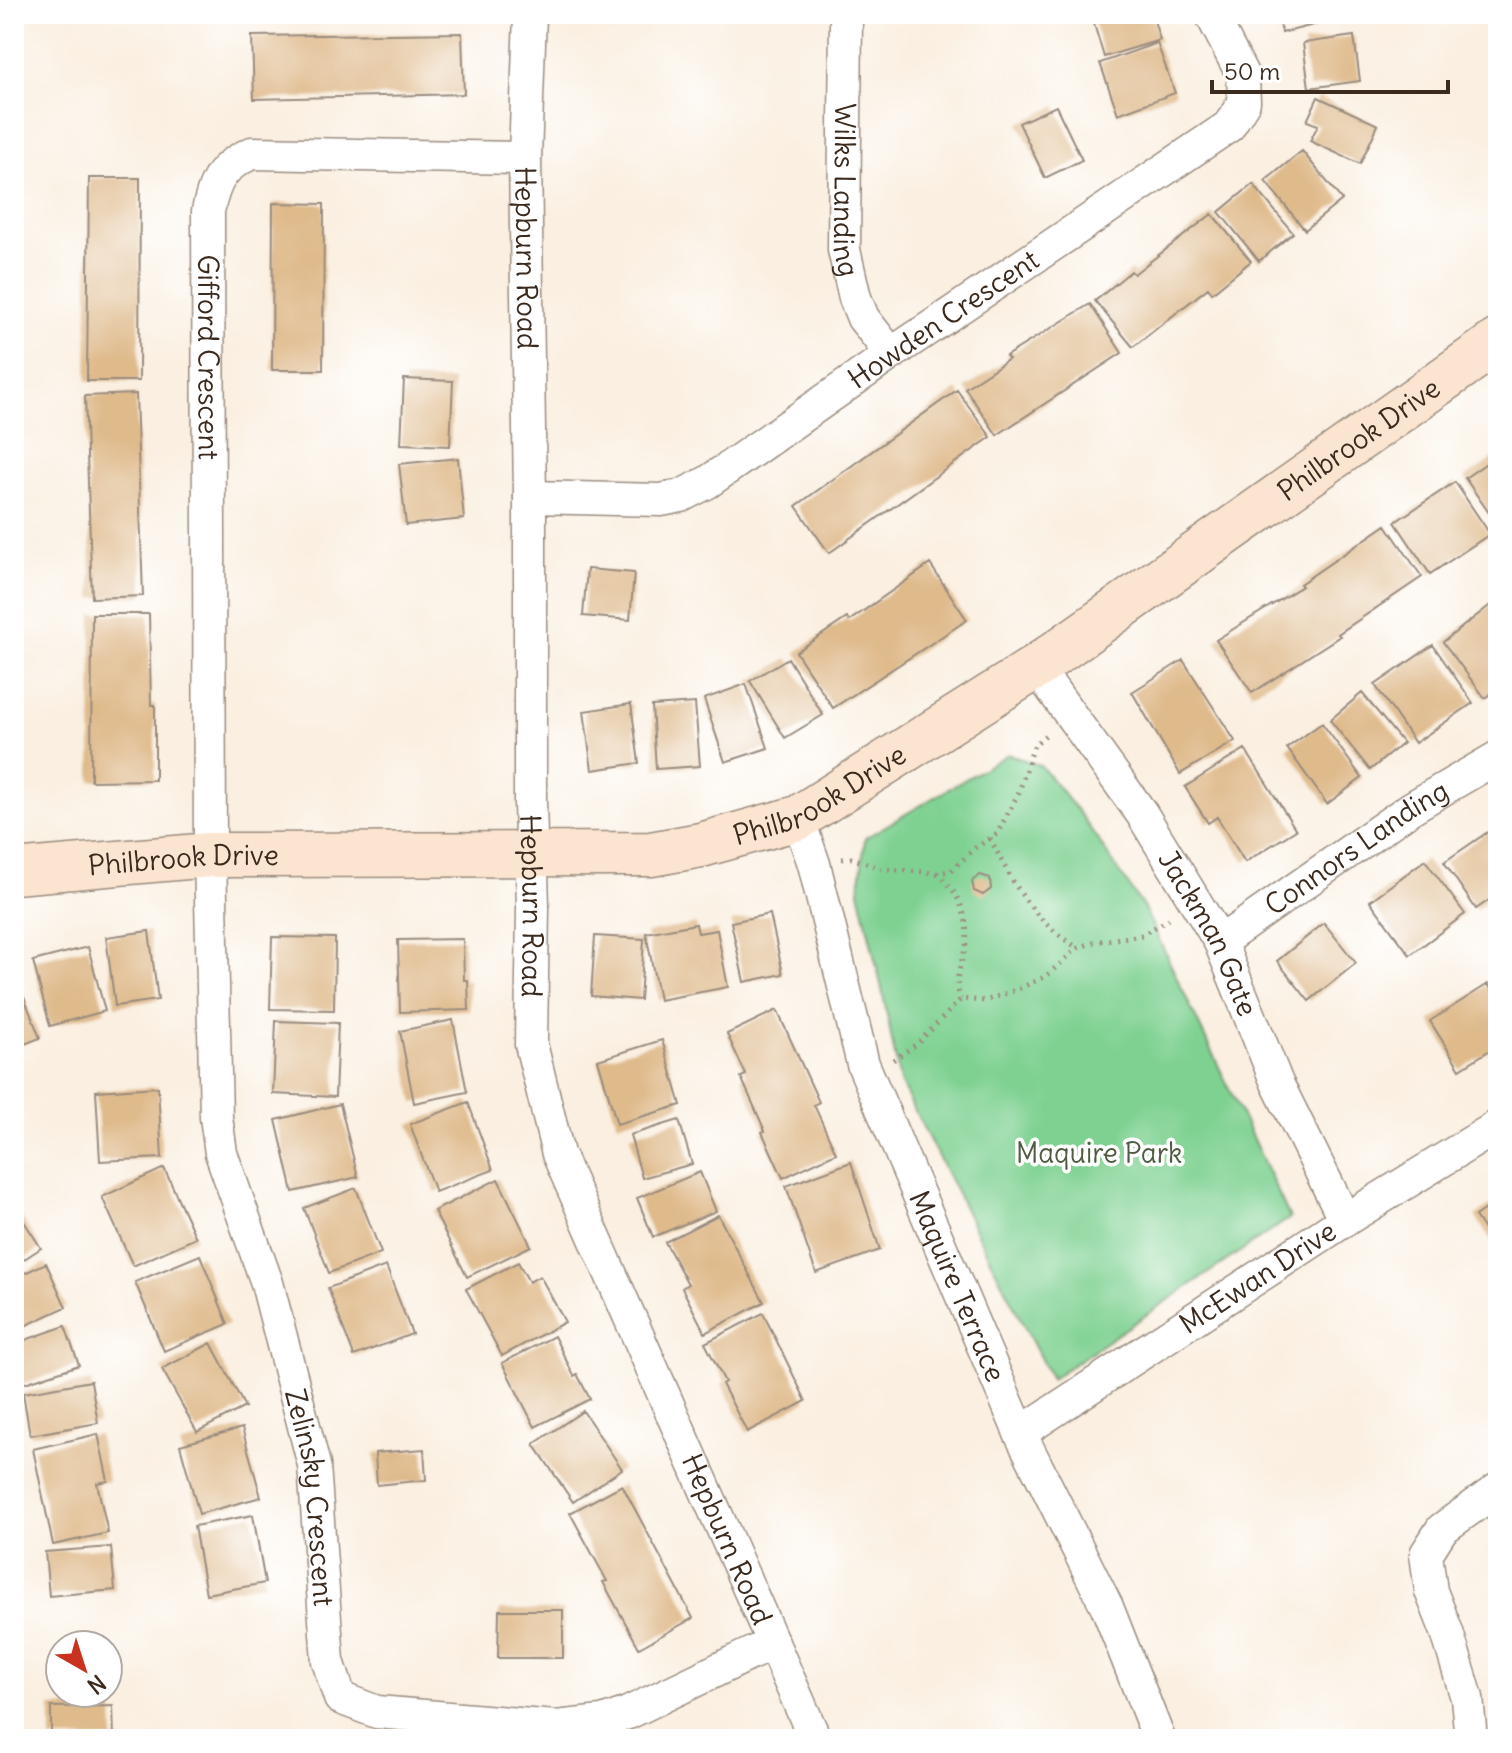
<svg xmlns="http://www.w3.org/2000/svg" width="1512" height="1753" viewBox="0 0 1512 1753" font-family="Delius,sans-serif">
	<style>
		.green { fill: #7fd192; stroke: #5d7e58; stroke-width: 2 }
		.building { fill: #dfba8b }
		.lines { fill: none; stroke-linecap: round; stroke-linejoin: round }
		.street-casing { stroke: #9a8c7f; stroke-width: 35 }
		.secondary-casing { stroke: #9a8c7f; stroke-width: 47 }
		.path { stroke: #9a8c7f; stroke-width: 5; stroke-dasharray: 2 6; stroke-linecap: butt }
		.street { stroke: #fff; stroke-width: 32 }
		.secondary { stroke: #fce5d0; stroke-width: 44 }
		.labels { text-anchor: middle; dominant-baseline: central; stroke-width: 7; stroke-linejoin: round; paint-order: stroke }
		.street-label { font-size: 28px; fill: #3b2a1e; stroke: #fff }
		.park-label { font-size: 28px; fill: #4f5c41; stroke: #fff }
	</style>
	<rect width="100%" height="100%" fill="#fff"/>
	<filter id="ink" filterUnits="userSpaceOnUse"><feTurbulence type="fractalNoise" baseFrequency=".0125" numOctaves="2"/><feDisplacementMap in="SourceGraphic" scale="16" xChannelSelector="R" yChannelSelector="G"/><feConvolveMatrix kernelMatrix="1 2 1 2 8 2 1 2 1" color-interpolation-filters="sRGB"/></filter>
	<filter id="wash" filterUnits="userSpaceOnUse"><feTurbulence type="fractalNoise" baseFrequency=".006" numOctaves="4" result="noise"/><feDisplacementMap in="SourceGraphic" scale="32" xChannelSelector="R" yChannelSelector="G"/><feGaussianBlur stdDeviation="1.8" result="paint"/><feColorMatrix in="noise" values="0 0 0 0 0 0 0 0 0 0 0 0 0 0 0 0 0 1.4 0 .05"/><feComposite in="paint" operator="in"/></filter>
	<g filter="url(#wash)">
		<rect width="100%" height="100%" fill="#faefe0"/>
		<path class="green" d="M1008,754L1041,766L1081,815L1145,910L1290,1218L1051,1379L900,1082L882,989L859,891L865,838Z"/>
		<g id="blocks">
			<path class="building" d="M1091,14H1152L1160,40L1104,57Z
				M1277,14H1340L1341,18L1282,33Z
				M462,33L464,94L254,99L252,36Z
				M1354,36L1360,81L1309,88L1303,43Z
				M1157,43L1175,93L1118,114L1100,63Z
				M1318,97L1378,125L1360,164L1310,141L1318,125L1307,121Z
				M1056,106L1082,160L1045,178L1019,123Z
				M1302,151L1342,200L1305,230L1265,181Z
				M89,178H140L139,381H87Z
				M1253,184L1293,233L1259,261L1219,212Z
				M273,203L324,204L323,370H272Z
				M1212,214L1251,261L1212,293L1208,288L1133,347L1095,301L1131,271L1134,274Z
				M1090,304L1122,353L997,435L965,388L1009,359L1006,356Z
				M404,379L453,381L450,446L401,444Z
				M957,390L991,437L829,553L796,506Z
				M136,394L143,596L92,598L85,396Z
				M1498,455V526L1465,478Z
				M458,458L464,519L406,525L399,464Z
				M1455,482L1490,534L1430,574L1395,522Z
				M1386,525L1422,577L1338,634L1340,636L1252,693L1216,640L1302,586L1300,584Z
				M930,564L967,620L833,708L796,652L847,618L849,621Z
				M587,569L634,573L630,620L583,616Z
				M1498,599V688L1485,698L1443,642Z
				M92,614H149L151,705H155V780L91,781Z
				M1433,645L1473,703L1415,743L1375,685Z
				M788,658L823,715L785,738L750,681Z
				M1183,660L1235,741L1180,774L1132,692Z
				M746,684L768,748L725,762L704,699Z
				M1362,693L1403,743L1370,770L1330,720Z
				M695,703L700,766L656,769L652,706Z
				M631,704L639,763L592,770L584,711Z
				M1322,723L1362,778L1327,804L1287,748Z
				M1245,749L1296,830L1245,862L1217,817L1208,823L1185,787Z
				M1498,825V894L1476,909L1444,862Z
				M1425,860L1465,914L1410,955L1370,901Z
				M980,875L990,878L991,889L983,895L974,891L972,881Z
				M770,914L783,974L744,982L731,922Z
				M1324,923L1356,963L1309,1001L1277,961Z
				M696,924L698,933L717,930L728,987L659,1000L646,933Z
				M149,931L158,1000L115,1006L106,937Z
				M595,936L644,939L640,1000L591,996Z
				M272,937L335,938L334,1010L270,1009Z
				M463,939L464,980H468L469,1010L400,1012L398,940Z
				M88,947L105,1011L50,1026L33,961Z
				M14,972L40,1038L14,1048Z
				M1488,984L1498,999V1045L1460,1069L1430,1021Z
				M777,1010L819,1102L814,1105L836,1153L783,1178L762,1132L765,1131L741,1077L746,1075L727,1034Z
				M453,1020L467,1092L414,1103L400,1031Z
				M276,1021L338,1023L335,1097L273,1094Z
				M662,1040L681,1105L617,1124L598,1060Z
				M158,1087L162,1158L100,1161L96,1091Z
				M468,1102L493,1170L435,1192L410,1124Z
				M340,1104L358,1177L293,1192L276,1120Z
				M679,1120L692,1164L642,1178L630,1135Z
				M851,1162L880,1250L816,1273L786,1186Z
				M164,1168L196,1238L133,1266L102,1197Z
				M700,1172L716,1211L653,1237L637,1198Z
				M498,1179L531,1246L467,1277L434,1211Z
				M356,1188L381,1253L329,1273L304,1208Z
				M1498,1200V1250L1475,1216Z
				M16,1209L41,1248L14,1266V1210Z
				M718,1215L764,1302L705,1333L682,1288L688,1284L665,1242Z
				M200,1255L228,1324L164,1351L135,1282Z
				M518,1262L529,1282L540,1276L565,1322L502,1356L466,1289Z
				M46,1263L66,1307L14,1331V1278Z
				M386,1266L412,1334L354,1356L328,1288Z
				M763,1313L806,1401L747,1432L722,1384L725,1382L705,1343Z
				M65,1326L79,1365L19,1385L14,1372V1344Z
				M554,1336L574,1376L577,1374L590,1399L535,1427L502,1363Z
				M211,1343L245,1407L197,1432L162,1369Z
				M91,1381L98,1423L30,1435L23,1393Z
				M583,1411L622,1469L573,1502L534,1444Z
				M242,1428L261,1497L199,1514L180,1445Z
				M98,1434L108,1481L97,1483L108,1533L53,1545L33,1449Z
				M424,1449L426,1480L377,1485L375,1453Z
				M622,1485L693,1618L639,1648L603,1582L607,1581L570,1513Z
				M253,1515L265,1583L206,1594L194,1526Z
				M111,1547L115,1590L49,1596L45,1552Z
				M499,1610H563V1658H498Z
				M113,1706L114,1739H51V1707Z"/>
		</g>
	</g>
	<g filter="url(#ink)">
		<use href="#blocks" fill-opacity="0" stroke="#9a8c7f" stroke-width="2"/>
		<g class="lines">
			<defs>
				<g id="street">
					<path id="s1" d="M530,14L525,158L530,497V802L533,907L531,1044L558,1154L815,1739"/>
					<path id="s2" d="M846,14L844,250L855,298L863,318L891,354"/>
					<path id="s3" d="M525,158L252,153C222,166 215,179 208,211L210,855L216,1117L221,1153L267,1283L314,1465L328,1661L340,1698L377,1712L556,1727L602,1722L628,1713L773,1643"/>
					<path id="s4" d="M530,497L661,500L681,496L708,482L891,354L1229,126L1244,102L1243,76L1211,14"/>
					<path id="s5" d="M1036,667L1142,814L1220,942L1277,1083L1345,1220"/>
					<path id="s6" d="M798,818L814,864L863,1064L1020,1433L1107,1607L1159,1739"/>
					<path id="s7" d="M1220,942L1411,808L1498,757"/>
					<path id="s8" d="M1020,1433L1345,1220L1498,1126"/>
					<path d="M1471,1739L1467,1698L1447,1632L1431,1591L1426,1554L1442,1529L1498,1489"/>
				</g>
				<g id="secondary">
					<path id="s9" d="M14,872L210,855L651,854L701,845L798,818L1036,667L1498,341"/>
				</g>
			</defs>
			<use href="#street" class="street-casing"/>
			<use href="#secondary" class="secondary-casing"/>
			<path class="path" d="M990,838C1013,884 1032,920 1078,948
				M842,859L851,858L884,869L937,873L951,871L975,848L997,834L1019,792L1034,745L1048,733
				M937,873C958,891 970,917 966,945C962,963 952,982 961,999
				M893,1060L917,1044L961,999L985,1001L1018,989L1045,977L1078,948L1094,942L1142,935L1169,919"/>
			<use href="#street" class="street"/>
			<use href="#secondary" class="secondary"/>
		</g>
	</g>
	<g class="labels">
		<g class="street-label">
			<text stroke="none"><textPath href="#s2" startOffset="176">Wilks Landing</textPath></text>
			<text stroke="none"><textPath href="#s1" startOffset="244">Hepburn Road</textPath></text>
			<text stroke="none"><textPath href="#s4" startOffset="468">Howden Crescent</textPath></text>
			<text stroke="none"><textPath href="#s3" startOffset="496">Gifford Crescent</textPath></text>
			<text stroke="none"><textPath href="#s9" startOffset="1466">Philbrook Drive</textPath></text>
			<text stroke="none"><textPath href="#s9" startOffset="818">Philbrook Drive</textPath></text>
			<text stroke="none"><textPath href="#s7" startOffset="166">Connors Landing</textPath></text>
			<text stroke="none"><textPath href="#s9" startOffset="170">Philbrook Drive</textPath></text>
			<text stroke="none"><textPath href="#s1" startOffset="892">Hepburn Road</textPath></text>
			<text stroke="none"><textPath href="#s5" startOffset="318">Jackman Gate</textPath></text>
			<text stroke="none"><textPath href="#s8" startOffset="284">McEwan Drive</textPath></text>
			<text stroke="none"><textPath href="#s6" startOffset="496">Maquire Terrace</textPath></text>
			<text stroke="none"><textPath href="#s3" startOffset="1650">Zelinsky Crescent</textPath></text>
			<text stroke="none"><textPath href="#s1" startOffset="1564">Hepburn Road</textPath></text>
		</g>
		<g class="park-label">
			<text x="1099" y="1153">Maquire Park</text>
		</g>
	</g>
	<rect width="1512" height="1753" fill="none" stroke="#fff" stroke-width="48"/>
	<g transform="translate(84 1669) rotate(141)"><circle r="38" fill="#ffffff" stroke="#b1aaa5" stroke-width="2"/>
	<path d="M0-6L14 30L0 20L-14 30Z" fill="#c8321e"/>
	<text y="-12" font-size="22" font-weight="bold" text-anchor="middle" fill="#3b2a1e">N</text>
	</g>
	<path d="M1212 80v12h236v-12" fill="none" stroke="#3b2a1e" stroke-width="4"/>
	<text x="1224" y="80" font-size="24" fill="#3b2a1e" stroke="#ffffff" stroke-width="6" paint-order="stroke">50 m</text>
</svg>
